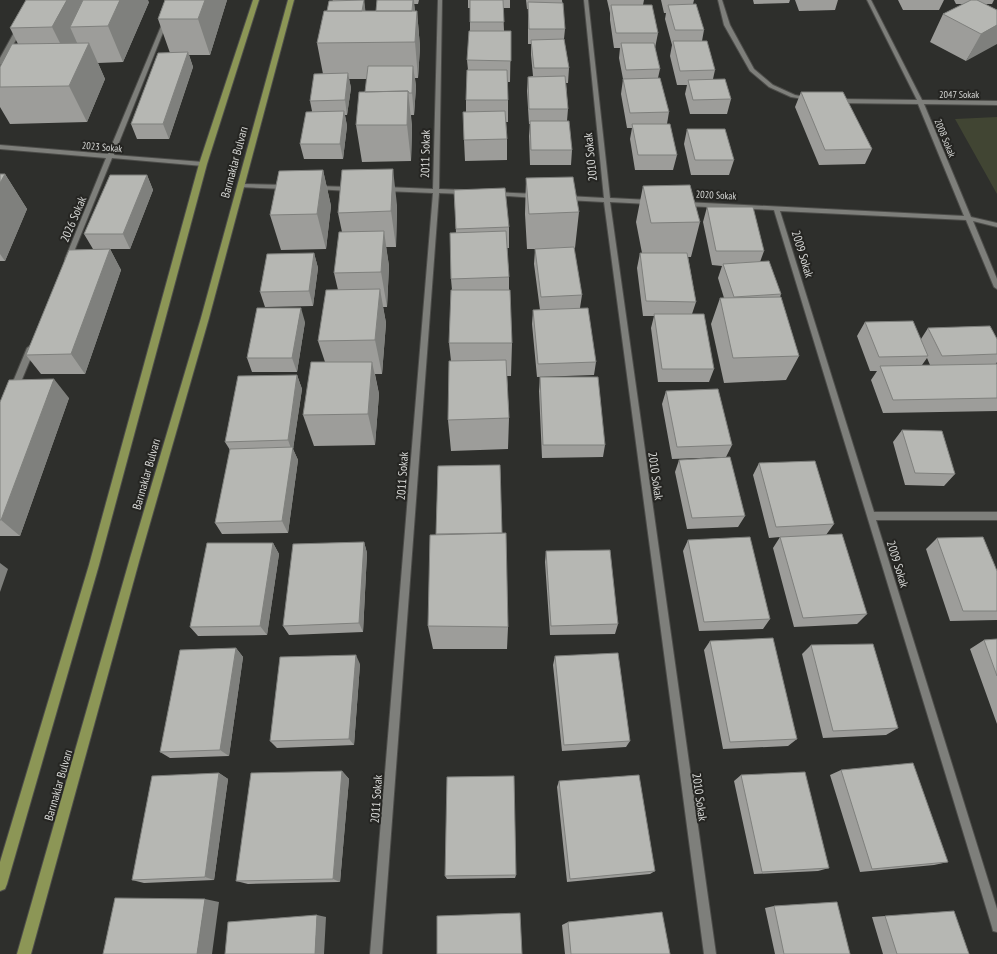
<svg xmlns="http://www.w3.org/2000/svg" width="997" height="954" viewBox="0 0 997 954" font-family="'PT Sans Narrow',sans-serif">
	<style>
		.green { fill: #414533 }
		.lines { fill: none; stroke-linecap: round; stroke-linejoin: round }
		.minor-casing { stroke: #4d4d4a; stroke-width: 2 }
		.primary-casing { stroke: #4d4d4a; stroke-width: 2 }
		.minor { fill: #7e7f7b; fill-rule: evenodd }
		.primary { fill: #8c9656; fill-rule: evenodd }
		.wall { fill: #9d9d9a; fill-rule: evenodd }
		.shaded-wall { fill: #7f807d }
		.building { fill: #b6b7b3; stroke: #7f807d }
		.labels { text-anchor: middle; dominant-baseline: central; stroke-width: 4; stroke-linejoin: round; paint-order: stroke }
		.far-street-label { font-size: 10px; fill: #d7d8d6; stroke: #252522 }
		.street-label { font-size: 12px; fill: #d7d8d6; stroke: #252522 }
	</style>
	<rect width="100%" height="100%" fill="#2e2f2c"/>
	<path class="green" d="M997,117V194L955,119Z"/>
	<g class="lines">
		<defs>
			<path id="minor" d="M172,0H176L114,155L203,162L206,164L203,166L112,158L71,259L70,261H66L65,259L106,158L0,149V145L108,154Z
				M438,0H442L439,189L464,190L467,192L464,194L439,193L382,954H370L433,193L385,191L382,189L385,187L433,189Z
				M584,0H588L610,198L649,200L652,202L649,204L610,202L716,954H704L604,202L567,200L564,198L567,196L604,198Z
				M718,0H722L730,25L754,69L773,85L795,95L810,98V100L791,97L769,87L750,71L724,25Z
				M867,0H871L922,100L997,101V105L924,104L971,217L997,223V227L973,221L997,279V289L994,287L966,220L780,211L874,512H997V520H876L997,909V932L993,931L992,927L774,210L685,206L682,204L685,202L964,216L918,104L838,103L835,101L838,99L917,100Z
				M19,27L22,29L3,63L0,65V58L16,29Z
				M241,184L286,185L289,187L286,189L239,187V185Z
				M317,186L350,187L353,189L350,191L315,189L314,188Z
				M495,192L536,194L539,196L536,198L493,195L492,194Z
				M31,345L35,348L18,389L14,392L11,391L10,389L27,348Z"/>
			<path id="primary" d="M253,0H259L207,164L99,565L7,884L5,889L0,891V862L89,565L199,164Z
				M288,0H294L209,318L140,558L31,954H17L130,558L201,318Z"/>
		</defs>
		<use href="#minor" class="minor-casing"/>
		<use href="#primary" class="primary-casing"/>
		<use href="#minor" class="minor"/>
		<use href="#primary" class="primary"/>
	</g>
	<path class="wall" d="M165,0H227L210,55H189L193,67L169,139H137L131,124L170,53L158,19Z
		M333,0H364L365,11H376L377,0H419L418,4H414L415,11H417L420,47L418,78H415L416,87L414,115H411L412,128L411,161L362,162L356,125L365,92L367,79H349L351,88L347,115H345L347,126L343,159H304L300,144L312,111L310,101L323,74L317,43L327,11Z
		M468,0H510V8H503L504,31H511L510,82H508V122H506L507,139V160L465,161L464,140L466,112V100L468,70L467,60L470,31V8H468Z
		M526,0H562L565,29L564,39L569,68L568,83H566L568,109L567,121L572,150L571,165H530L529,136L530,124H529L527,91L528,77L533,76L531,55V44H528V9H527Z
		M607,0H644L643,5L658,33L655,48L660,69L658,78L669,112L667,124L677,155L673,170H635L630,139L632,128H627L621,94L623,79L619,58L620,48H614L610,20V13Z
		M661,0H694L693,4L704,30L702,41L715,70L713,79L731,99L727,114H690L685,94L687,85H677L670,56L672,45L665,19L666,13H664Z
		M753,0H790L789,3L754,4Z
		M795,0H838L835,10L799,11Z
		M898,0H944L939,10H903Z
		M954,0H994L992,4H985L997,10L966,61L930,42L943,14L964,4H956Z
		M149,2L123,62L98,63L105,79L87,122L10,124L0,107V67L18,44L10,28Z
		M801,92L872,149L865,164L819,165L795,107Z
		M687,129L734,160L729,175H691L684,144Z
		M323,170L331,206L326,249L281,250L270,215Z
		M0,174H5L27,209L5,261H0Z
		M147,175L153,190L130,249H93L84,234Z
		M526,178L579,212L575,248H574L582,295L580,308L596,362L594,375L537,377L532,324L533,310H540L534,264L535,249H552H527L525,214Z
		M643,186L700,222L691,257H688L696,302L692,314L714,369L709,382H658L651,328L654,316H643L637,268L640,253H642L636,222Z
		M454,190L509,227V248H507L509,277V290L512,343L511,376H507L509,418L508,449L451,451L448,420L451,361L449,343L452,290L451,279L456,233Z
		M397,205L396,247H386L389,266L387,307H383L386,323L382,374H375L379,394L375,445L314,446L303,415L325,362L318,341L338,290L334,273L342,232L338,213Z
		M707,207L764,251L760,262L781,294L780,297L799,356L786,380L724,383L711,324L720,298H724L718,278L722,266L712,265L703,222Z
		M110,249L121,270L85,374H41L26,355Z
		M314,253L318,268L313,306L265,307L260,292Z
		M305,322L297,372H252L247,358Z
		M865,322L921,339L928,328L997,339V362L996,364H997V411L883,413L871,380L877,371H870L857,336ZM927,358L930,365H922Z
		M297,375L302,389L293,449L298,460L288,533L222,534L215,523L230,450L225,442Z
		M540,377L605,445L603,457L542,458L539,391Z
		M666,391L732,445L726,457L672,459L662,404Z
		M69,398L20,536H0V402Z
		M902,430L955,474L944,486L905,485L893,442Z
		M679,460L745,516L738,527L687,529L675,472Z
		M759,463L834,524L826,535L867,614L857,624L794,627L773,548L780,537L769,538L753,475Z
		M500,465L502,534L508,627L507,649H433L428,626L436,535L438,466Z
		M937,538L997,571V620L950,621L926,549Z
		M688,540L770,619L763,629L699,631L683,551Z
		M364,542L367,553L363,632L289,635L283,626Z
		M273,543L279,554L267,635L198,636L190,627Z
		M546,551L618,624L615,634L550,635L545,562Z
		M997,639V724L970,649L984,640Z
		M710,641L797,739L788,746L723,749L704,650Z
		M811,645L898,728L886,735L823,738L802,654Z
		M236,648L243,657L229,756L170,758L160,752Z
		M555,656L630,741L626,747L562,751L553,665Z
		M360,664L354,745L277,748L270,741Z
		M841,770L948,862L934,865L860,872L830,775Z
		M342,771L349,779L340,882L248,884L236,881Z
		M219,773L228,779L214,880L144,883L132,880Z
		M741,775L829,868L818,871L754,874L734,781Z
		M559,781L655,871L650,874L567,882L557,787Z
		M516,875L515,878L447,879L445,876Z
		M774,906L850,954H775L765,908Z
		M885,916L969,954H883L872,917Z
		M568,922L670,954H565L562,925Z"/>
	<path class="shaded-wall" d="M67,0H98L70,27L78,45L70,63L52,27Z
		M120,0H148L149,2L123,62L108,26Z
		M205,0H227L210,55L198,19Z
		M364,0L366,15L360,26Z
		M413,0H414L415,13L412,18Z
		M417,11L420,47L418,78L415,42Z
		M997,25V44L966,61L981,34Z
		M89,43L105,79L87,122L69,86Z
		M188,52L193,67L169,139L163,124Z
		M413,66L416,87L414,115L412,93Z
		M348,73L351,88L347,115L345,100Z
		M408,91L412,128L411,161L407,125Z
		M344,111L347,126L343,159L340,144Z
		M393,169L397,205L396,247L391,211Z
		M323,170L331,206L326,249L317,214Z
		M5,174L27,209L5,261L0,254V183Z
		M147,175L153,190L130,249L123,234Z
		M384,231L389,266L387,307L381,272Z
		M110,249L121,270L85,374L71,354Z
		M314,253L318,268L313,306L309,291Z
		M380,289L386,323L382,374L375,340Z
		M301,308L305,322L297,372L292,358Z
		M372,362L379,394L375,445L368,414Z
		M297,375L302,389L293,449L298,460L288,533L282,521L292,451L288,440Z
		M54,379L69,398L20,536L1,520Z
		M364,542L367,553L363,632L359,623Z
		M273,543L279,554L267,635L260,626Z
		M0,563L8,569L0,592Z
		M236,648L243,657L229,756L220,750Z
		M356,655L360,664L354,745L349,739Z
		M342,771L349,779L340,882L333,879Z
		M219,773L228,779L214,880L205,877Z
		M205,899L219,902L212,954H197Z
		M317,915L326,917L324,954H315Z"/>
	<path class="building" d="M26,0H67L52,27L10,28Z
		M83,0H120L108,26L70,27Z
		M165,0H205L198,19H158Z
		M364,0L362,11H327L329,1Z
		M377,0H413L412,11H376Z
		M470,0H503L504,22H470Z
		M971,0H977L997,10V25L981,34L943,14Z
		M528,2L563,3L565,29H529Z
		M696,4L704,30H675L668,5Z
		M611,5H652L658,33H616Z
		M324,11H417L415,42L317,43Z
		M469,31H511V61L467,60Z
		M564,39L569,68H534L531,40Z
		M673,41H707L715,70L680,71Z
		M89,43L69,86L0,87V67L12,44Z
		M621,43H654L660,69L626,70Z
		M188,52L163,124H131L158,53Z
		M368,66H413L412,93H409L408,91L365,92Z
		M467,70H507L508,100H466Z
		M348,73L345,100L310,101L314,74Z
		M565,76L568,109H529L528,77Z
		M660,78L669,112L630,113L623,79Z
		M725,79L731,99L693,100L688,80Z
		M408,91L407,125H356L359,92Z
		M801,92H843L872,149L825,150Z
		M344,111L340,144H300L306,112Z
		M505,111L507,139L464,140L463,112Z
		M530,121H569L572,150H531Z
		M632,124H670L677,155H638Z
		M687,129H725L734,160H695Z
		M393,169L391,211L338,213L342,170Z
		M323,170L317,214L270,215L279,171Z
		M0,174H5L0,183Z
		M110,175H147L123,234H84Z
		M573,177L579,212L529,214L526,178Z
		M690,185L700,222L651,223L643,186Z
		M505,188L509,227L456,229L454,190Z
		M707,207H753L764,251H716Z
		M384,231L381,272L334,273L339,232Z
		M506,231L509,277L451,279L450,233Z
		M574,247L582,295L541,297L535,249Z
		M110,249L71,354L26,355L69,250Z
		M314,253L309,291L260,292L267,254Z
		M640,253H687L696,302L646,301Z
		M769,261L781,294L734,297L723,264Z
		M380,289L375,340L318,341L326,290Z
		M451,290H510L512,343H449Z
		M781,297L799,356L733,358L720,298Z
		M257,308H301L292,358H247Z
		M588,308L596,362L538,364L533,310Z
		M654,314H704L714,369H662Z
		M913,321L928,356L879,357L865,322Z
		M990,326L997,339V354L942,356L928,328Z
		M506,360L509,418L448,420L449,361Z
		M311,362H372L368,414L303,415Z
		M997,364V398L893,400L880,366Z
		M297,375L288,440L225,442L238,376Z
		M540,377H598L605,445H543Z
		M54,379L1,520H0V402L9,380Z
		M718,389L732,445L677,447L666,391Z
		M902,430L942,431L955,474L915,473Z
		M293,447L282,521L215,523L230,449Z
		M730,457L745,516L692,518L679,460Z
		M815,461L834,524L776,527L759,463Z
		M500,465L502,533L436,534L438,466Z
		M506,533L508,627L428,626L430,535Z
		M842,534L867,614L803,618L780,537Z
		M750,537L770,619L704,622L688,540Z
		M983,537L997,571V611H963L937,538Z
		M364,542L359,623L283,626L293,544Z
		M207,543H273L260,626L190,627Z
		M610,550L618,624L551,626L546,551Z
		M773,638L797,739L730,742L710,641Z
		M997,639V676L984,640Z
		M873,644L898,728L833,731L811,645Z
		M236,648L220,750L160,752L180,650Z
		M618,653L630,741L564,745L555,656Z
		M356,655L349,739L270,741L280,657Z
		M913,763L948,862L872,869L841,770Z
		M342,771L333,879L236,881L251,773Z
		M805,772L829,868L762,872L741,775Z
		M219,773L205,877L132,880L152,776Z
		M639,775L655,871L570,879L559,781Z
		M514,776L516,875L445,876L447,777Z
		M115,898L205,899L197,954H103Z
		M837,902L850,954H784L774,906Z
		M954,911L969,954H897L885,916Z
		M662,912L670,954H571L568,922Z
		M520,913L522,954H437V916Z
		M317,915L315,954H225L228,922Z"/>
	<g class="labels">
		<g class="far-street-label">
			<text x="959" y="94">2047 Sokak</text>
			<text transform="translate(945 138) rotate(68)">2008 Sokak</text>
			<text transform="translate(102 147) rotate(5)">2023 Sokak</text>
			<text transform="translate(716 195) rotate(3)">2020 Sokak</text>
		</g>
		<g class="street-label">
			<text transform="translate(425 154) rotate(-89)">2011 Sokak</text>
			<text transform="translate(590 157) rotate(-96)">2010 Sokak</text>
			<text transform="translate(234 162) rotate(-75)">Barınaklar Bulvarı</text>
			<text transform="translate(73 219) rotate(-67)">2026 Sokak</text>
			<text transform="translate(803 254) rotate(73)">2009 Sokak</text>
			<text transform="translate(146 474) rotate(-74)">Barınaklar Bulvarı</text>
			<text transform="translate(402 476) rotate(-86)">2011 Sokak</text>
			<text transform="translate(656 476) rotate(82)">2010 Sokak</text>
			<text transform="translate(898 564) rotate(73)">2009 Sokak</text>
			<text transform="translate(58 785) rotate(-74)">Barınaklar Bulvarı</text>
			<text transform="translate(700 797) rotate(82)">2010 Sokak</text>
			<text transform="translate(376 799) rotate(-86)">2011 Sokak</text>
		</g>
	</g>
</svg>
